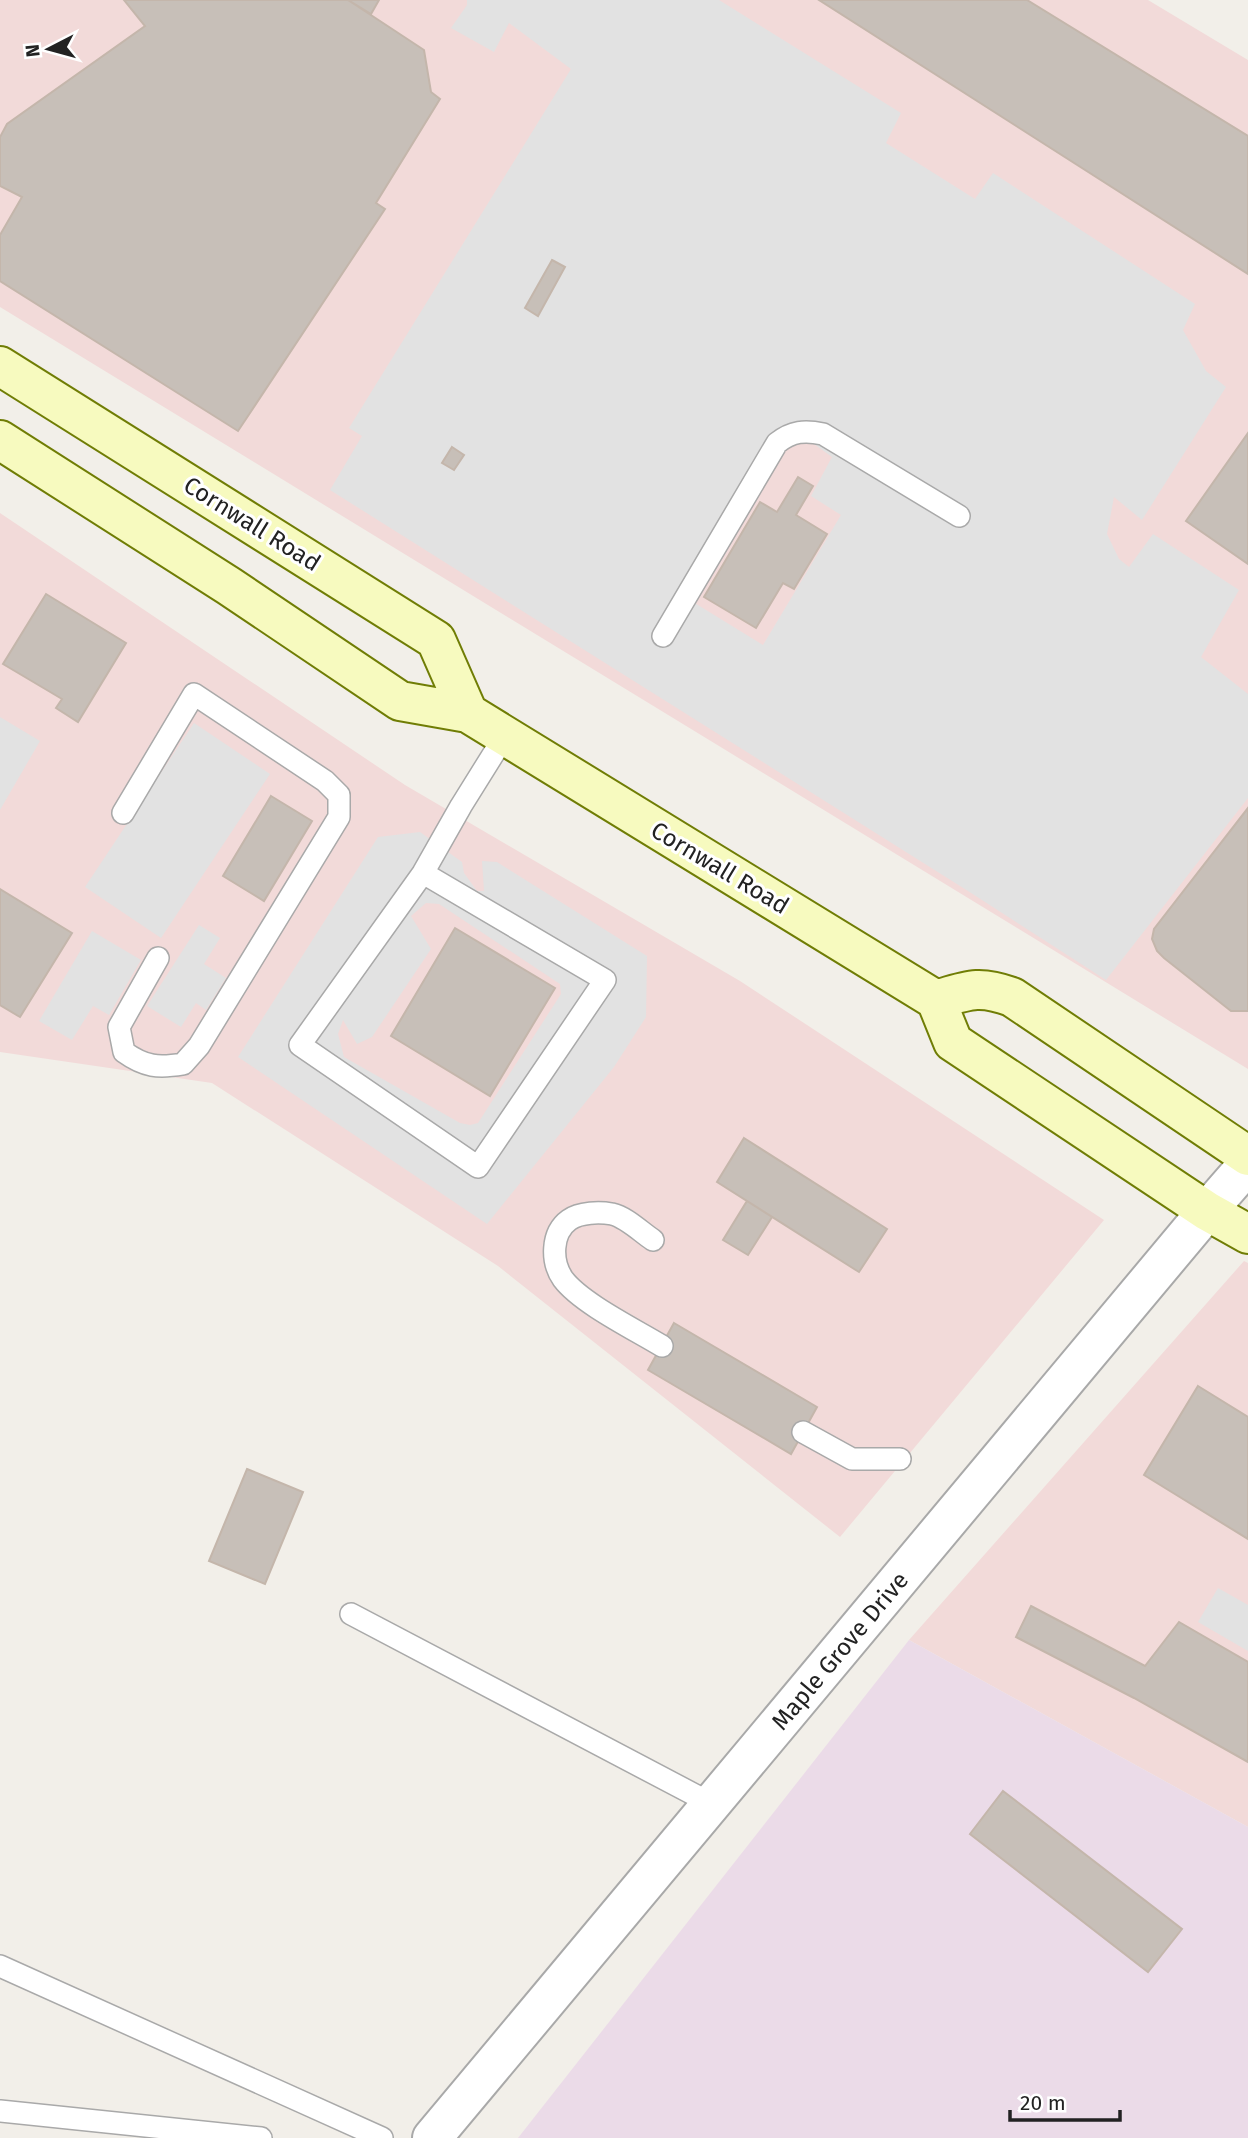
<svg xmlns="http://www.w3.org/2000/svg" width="1248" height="2138" viewBox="0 0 1248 2138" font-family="'Fira Sans',sans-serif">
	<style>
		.commercial { fill: #f2dad9 }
		.industrial { fill: #ebdbe8 }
		.parking { fill: #e2e2e2; fill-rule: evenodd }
		.building { fill: #c7bfb8; stroke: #c4b6ab; stroke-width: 2 }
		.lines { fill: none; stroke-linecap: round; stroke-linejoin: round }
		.service-casing { stroke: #a9a9a9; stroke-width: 24 }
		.minor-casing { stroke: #a9a9a9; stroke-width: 42 }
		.tertiary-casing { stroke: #a9a9a9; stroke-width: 42 }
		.secondary-casing { stroke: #707d05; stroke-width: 42 }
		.service { stroke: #fff; stroke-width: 21 }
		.minor { stroke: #fff; stroke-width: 38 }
		.tertiary { stroke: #fff; stroke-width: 38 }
		.secondary { stroke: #f7fabf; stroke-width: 38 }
		.labels { text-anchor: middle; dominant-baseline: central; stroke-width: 6; stroke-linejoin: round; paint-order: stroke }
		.street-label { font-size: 24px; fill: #222; stroke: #fff }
	</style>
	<rect width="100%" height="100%" fill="#f2efe9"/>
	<path class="commercial" d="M0,0H1148L1248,60V1069L0,307Z
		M0,513L405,785L740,981L1104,1220L840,1537L498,1266L212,1083L0,1052Z
		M1244,1261L1248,1263V1827L909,1640Z"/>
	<path class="industrial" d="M909,1640L1248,1827V2138H518Z"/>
	<path class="parking" d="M467,0H719L901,113L886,143L975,199L993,173L1195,304L1183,330L1206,371L1226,387L1142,520L1114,497L1107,534L1119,559L1129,567L1153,534L1239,590L1201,657L1248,694V798L1106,980L968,891L330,490L362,436L349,428L571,69L509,23L494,52L451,28L467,5ZM797,443L814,444L832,457L811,496L841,515L763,645L693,602L783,449Z
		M0,717L40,741L0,810Z
		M194,723L270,774L161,938L85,887Z
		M420,832L462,862L464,873L477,891H484L482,861L497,862L647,956L646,1017L614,1067L487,1224L238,1057L378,837ZM426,903L439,904L560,984L561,994L478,1123L470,1125L460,1123L344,1057L338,1034L343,1020L357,1044L372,1037L431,949L411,916Z
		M199,925L220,938L204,964L226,978L206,1010L196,1003L181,1027L147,1006Z
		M92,931L141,960L109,1015L93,1006L72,1040L39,1021Z
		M1218,1588L1248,1605V1651L1198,1622Z"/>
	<path class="building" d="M124,0H348L424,50L431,92L440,99L376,203L385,209L238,431L0,281V235L22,197L0,186V137L7,124L145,26Z
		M348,0H379L371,14Z
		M819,0H1027L1248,136V274Z
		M552,260L565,267L538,316L525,308Z
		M1248,433V564L1186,521Z
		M452,447L464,455L454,470L442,463Z
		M798,477L813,486L796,515L827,534L794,589L783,583L756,628L704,597L760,502L777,512Z
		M46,594L126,643L78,722L56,708L62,699L3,664Z
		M271,796L312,821L264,901L223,876Z
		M1248,808V1011H1231L1164,958L1157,951L1152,939L1154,929Z
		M0,889L72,933L20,1017L0,1005Z
		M455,928L555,988L490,1096L391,1036Z
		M744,1138L887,1229L859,1272L717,1182Z
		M747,1201L772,1217L748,1255L723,1240Z
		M674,1323L817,1407L791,1454L648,1370Z
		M1198,1386L1248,1417V1539L1144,1475Z
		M247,1469L303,1492L265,1584L209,1561Z
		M1031,1606L1145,1666L1179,1622L1248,1662V1762L1134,1698L1016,1637Z
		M1003,1791L1182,1929L1148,1972L970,1834Z"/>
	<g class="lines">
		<defs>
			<path id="service" d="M663,636L777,443C792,431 805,430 823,434L959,516
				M123,813L194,694L325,781L339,795V817L199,1046L183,1064C158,1068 145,1067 124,1052L119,1027L158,958
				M423,873L605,980L478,1167L300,1045L423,873L461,806L504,737
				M653,1240C641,1232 626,1217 612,1214C600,1212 580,1212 569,1220C551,1233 551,1262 563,1279C581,1303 634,1329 662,1346
				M803,1432L852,1459H900
				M351,1614L712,1804
				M0,1966L382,2138
				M0,2111L261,2138"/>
			<path id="minor" d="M432,2138L1207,1211"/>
			<path id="tertiary" d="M1207,1211L1248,1164"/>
			<path id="secondary" d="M0,366L436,640L468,713
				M0,440L229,586L400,701L468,713L936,1000L953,1042L1207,1211L1248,1234
				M936,1000C969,990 979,985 1012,997L1248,1156"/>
		</defs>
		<use href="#service" class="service-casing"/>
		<use href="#minor" class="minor-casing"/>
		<use href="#tertiary" class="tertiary-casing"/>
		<use href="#secondary" class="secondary-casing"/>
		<use href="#service" class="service"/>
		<use href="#minor" class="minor"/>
		<use href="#tertiary" class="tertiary"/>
		<use href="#secondary" class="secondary"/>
	</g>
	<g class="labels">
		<g class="street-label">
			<text transform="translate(252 524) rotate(32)">Cornwall Road</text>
			<text transform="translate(720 868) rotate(31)">Cornwall Road</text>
			<text transform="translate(840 1651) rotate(-50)">Maple Grove Drive</text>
		</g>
	</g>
	<g transform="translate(49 49) rotate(264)" stroke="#ffffff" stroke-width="5" paint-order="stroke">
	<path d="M0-5L12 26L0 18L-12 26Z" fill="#222222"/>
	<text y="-10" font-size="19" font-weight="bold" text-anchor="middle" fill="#222222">N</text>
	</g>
	<path d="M1010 2110v10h110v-10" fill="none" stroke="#222222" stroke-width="3.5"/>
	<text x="1020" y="2110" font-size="21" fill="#222222" stroke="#ffffff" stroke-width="5" paint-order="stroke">20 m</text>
</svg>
